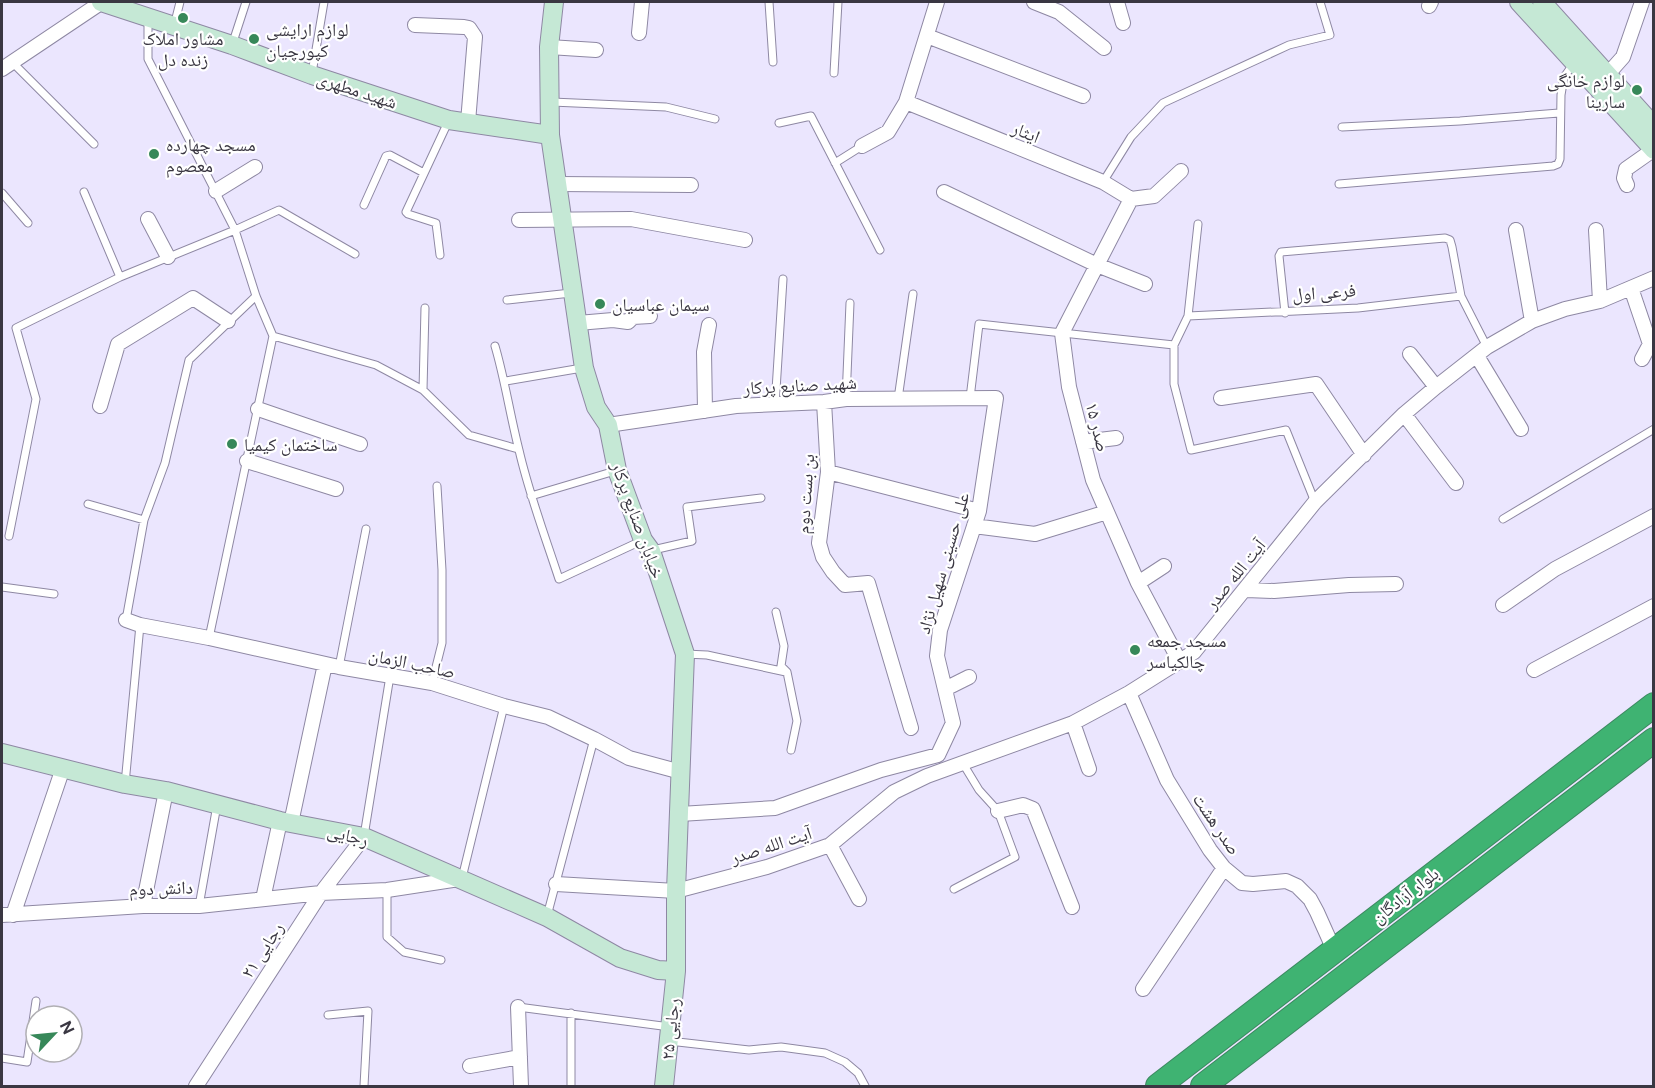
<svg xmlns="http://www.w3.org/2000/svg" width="1655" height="1088" viewBox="0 0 1655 1088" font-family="'Public Sans','Noto Naskh Arabic',sans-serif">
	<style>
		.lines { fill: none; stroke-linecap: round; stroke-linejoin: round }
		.lane-casing { stroke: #8e88a3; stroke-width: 9 }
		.street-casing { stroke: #8e88a3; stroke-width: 16 }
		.secondary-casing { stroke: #8e88a3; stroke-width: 20 }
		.highway-casing { stroke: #3d8861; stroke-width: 26 }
		.lane { stroke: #fff; stroke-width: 7 }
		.street { stroke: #fff; stroke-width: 14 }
		.secondary { stroke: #c5e8d5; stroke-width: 18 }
		.highway { stroke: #3fb372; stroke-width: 24 }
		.poi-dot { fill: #378859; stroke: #fff; stroke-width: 2 }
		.labels { text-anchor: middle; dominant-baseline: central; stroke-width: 4.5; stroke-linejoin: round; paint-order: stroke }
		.poi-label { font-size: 18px; fill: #3a3742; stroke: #fff; text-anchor: start }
		.street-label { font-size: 18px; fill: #3a3742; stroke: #fff }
	</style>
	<rect width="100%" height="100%" fill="#ebe6fe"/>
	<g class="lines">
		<defs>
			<path id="lane" d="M769,2L773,62
				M148,18V59L235,230L256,296L273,336
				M174,26L180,2
				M232,45L246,2
				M12,62L94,144
				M312,73L324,2
				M834,73L838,2
				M552,102L666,107L715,119
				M779,123L811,116L880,250
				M1342,127L1460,121L1559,113
				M835,163L862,146
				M1103,182L1131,137L1163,103L1289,45L1330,35L1320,2
				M1339,184L1553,166L1558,164L1560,159L1561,95L1564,77L1574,63
				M84,192L120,277
				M2,193L28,223
				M364,205L386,156L390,155L424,173
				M1198,224L1188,316L1174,345V384L1191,450L1286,430L1315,502
				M440,255L436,223L408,214L406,212L448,122
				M507,300L571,293
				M1285,313L1279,256L1281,252L1445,238L1450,240L1452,247L1461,296L1487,347
				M1188,316L1358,308L1461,296
				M273,336L376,365L423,390L469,435L518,449
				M495,346C505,380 510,415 519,450C529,494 545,536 559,579L641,541
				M506,381L582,368
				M423,390L425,308
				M970,398L979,324L1174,345
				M846,399L850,303
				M898,399L913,294
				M775,406L783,279
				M531,496L615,471
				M88,504L144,520
				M1503,519L1654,429
				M9,536L36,399L16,328L120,277L235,230L279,210L355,254
				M653,550L692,541L687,507L761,498
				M2,587L54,594
				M776,612L784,646L781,666L787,672L797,721L791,750
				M126,620L144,520L165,463L189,360L256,296
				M209,638L273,336
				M685,654L707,655L786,672
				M339,667L366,529
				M432,683L442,643V570L437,486
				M125,784L140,625
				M364,836L390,676
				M462,878L504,706
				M954,889L1015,857L998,811L979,790L962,762
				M387,890V937L404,952L441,960
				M199,906L217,805
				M547,916L594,739
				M518,1007L670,1027
				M328,1015L368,1011L364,1086
				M669,1041L749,1050L781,1047L825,1053L845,1062L858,1073L865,1086
				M2,1058L27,1062L36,1001
				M571,1086V1013"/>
			<path id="street" d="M1034,2L1059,12L1104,48
				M1117,2L1123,23
				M1429,6L1431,2
				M415,25L464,27L469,28L475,37L468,122
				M639,33L642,2
				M927,36L1083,96
				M549,47L596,50
				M2,69L102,2
				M1607,75L1623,57L1642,2
				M906,102L1103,182L1131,199
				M862,146L888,132L906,102L937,2
				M557,184L691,185
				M1627,185L1624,178L1626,169L1653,150
				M216,191L255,167
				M944,192L1097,265L1145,284
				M1131,199L1062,333L1069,387L1093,480L1138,583L1180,662
				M1131,199L1154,196L1181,171
				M148,219L168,257
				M519,220L631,219L745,240
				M1516,230L1532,321
				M1596,230L1600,301
				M1631,288L1650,344L1642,359
				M578,323L613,320L628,322L633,317L650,316
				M1410,354L1436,387
				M1477,356L1521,429
				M1221,398L1316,384L1364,455
				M824,402L828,472L819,543L823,557L833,572L845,585L868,583L911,728
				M100,406L118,344L193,298L228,321
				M258,409L360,444
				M705,411L704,352L709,325
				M1404,414L1456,483
				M608,425L736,406L824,402L846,399L996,398L979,511L940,630L937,656L953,723L938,755L881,770L775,808L680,814
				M1083,442L1116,438
				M247,461L336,489
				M828,472L979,511
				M974,526L1035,534L1107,512
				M1138,583L1164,566
				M1246,590L1274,591L1349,585L1396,584
				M1503,605L1555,569L1654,516
				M126,620L140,625L209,638L339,667L432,683L504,706L548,717L594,739L629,758L681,772
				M1534,670L1654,606
				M945,689L969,677
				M1129,693L1167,780L1210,850L1224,868L1242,883L1253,884L1286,881L1297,886L1310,899L1317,912L1334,950
				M1073,723L1089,769
				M998,811L1023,805L1033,809L1072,907
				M291,823L325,664
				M830,845L859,899
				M556,884L676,891L767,867L830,845L894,792L927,776L1073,723L1129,693L1194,652L1315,502L1404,414L1436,387L1487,347L1532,321L1565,309L1600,301L1654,278
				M263,899L280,821
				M143,906L166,791
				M2,915L143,906H199L321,893L387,890L459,879
				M13,915L63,768
				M1143,989L1224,868
				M518,1007L521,1086
				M470,1066L520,1057
				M196,1086L321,893L364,837"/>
			<path id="secondary" d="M101,2L232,45L312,75L449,120L550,135
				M554,2L549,47L550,135L584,368L596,407L608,425L617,470L643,540L651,551L685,654L676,891V971L664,1086
				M1519,2L1654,150
				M1542,2L1654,126
				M2,753L125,784L166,791L280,821L364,837L547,917L620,958L658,970L676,971"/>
			<path id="highway" d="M1158,1086L1654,705
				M1203,1086L1654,740"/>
		</defs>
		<use href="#lane" class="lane-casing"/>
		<use href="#street" class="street-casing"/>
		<use href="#secondary" class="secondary-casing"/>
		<use href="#highway" class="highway-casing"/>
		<use href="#lane" class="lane"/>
		<use href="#street" class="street"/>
		<use href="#secondary" class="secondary"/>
		<use href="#highway" class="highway"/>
	</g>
	<g class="poi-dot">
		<circle cx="183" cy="18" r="6"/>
		<circle cx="254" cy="39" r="6"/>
		<circle cx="1637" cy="90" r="6"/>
		<circle cx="154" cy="154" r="6"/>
		<circle cx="600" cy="304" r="6"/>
		<circle cx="232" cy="444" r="6"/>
		<circle cx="1135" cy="650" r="6"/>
	</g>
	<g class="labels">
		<g class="poi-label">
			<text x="266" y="29">لوازم ارایشی<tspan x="266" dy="21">کپورچیان</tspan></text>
			<text x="183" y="38" text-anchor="middle">مشاور املاک<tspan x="183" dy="21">زنده دل</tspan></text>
			<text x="1625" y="80" text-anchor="end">لوازم خانگی<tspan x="1625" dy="21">سارینا</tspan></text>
			<text x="166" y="144">مسجد چهارده<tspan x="166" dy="21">معصوم</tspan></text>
			<text x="612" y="304">سیمان عباسیان</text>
			<text x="244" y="444">ساختمان کیمیا</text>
			<text x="1147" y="640">مسجد جمعه<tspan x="1147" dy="21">چالکیاسر</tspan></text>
		</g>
		<g class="street-label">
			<text transform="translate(357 90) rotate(18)">شهید مطهری</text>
			<text transform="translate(1026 132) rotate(22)">ایثار</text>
			<text transform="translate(1324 292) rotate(-4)">فرعی اول</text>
			<text transform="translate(800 385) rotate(-3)">شهید صنایع پرکار</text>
			<text transform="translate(1098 427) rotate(76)">صدر ۱۵</text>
			<text transform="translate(805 494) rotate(-86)">بن بست دوم</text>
			<text transform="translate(638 520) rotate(70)">خیابان صنایع پرکار</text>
			<text transform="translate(943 563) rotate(-74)">علی حسینی سهیل نژاد</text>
			<text transform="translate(1235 574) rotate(-51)">آیت الله صدر</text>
			<text transform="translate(412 663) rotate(12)">صاحب الزمان</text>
			<text transform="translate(1217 824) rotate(56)">صدر هشت</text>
			<text transform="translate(348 835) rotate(14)">رجایی</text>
			<text transform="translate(771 845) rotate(-18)">آیت الله صدر</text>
			<text transform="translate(161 888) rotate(-2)">دانش دوم</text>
			<text transform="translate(1405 895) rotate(-38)">بلوار آزادگان</text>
			<text transform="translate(262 950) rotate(-57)">رجایی ۲۱</text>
			<text transform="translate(670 1029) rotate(-84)">رجایی ۲۵</text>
		</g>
	</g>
	<rect width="1655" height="1088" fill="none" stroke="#3a3742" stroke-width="6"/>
	<g transform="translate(54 1034) rotate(64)"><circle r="28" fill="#ffffff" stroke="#b0afb3" stroke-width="1.5"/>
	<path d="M0-4.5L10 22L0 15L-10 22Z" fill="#378859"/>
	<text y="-9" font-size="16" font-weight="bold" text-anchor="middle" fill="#3a3742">N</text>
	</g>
</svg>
